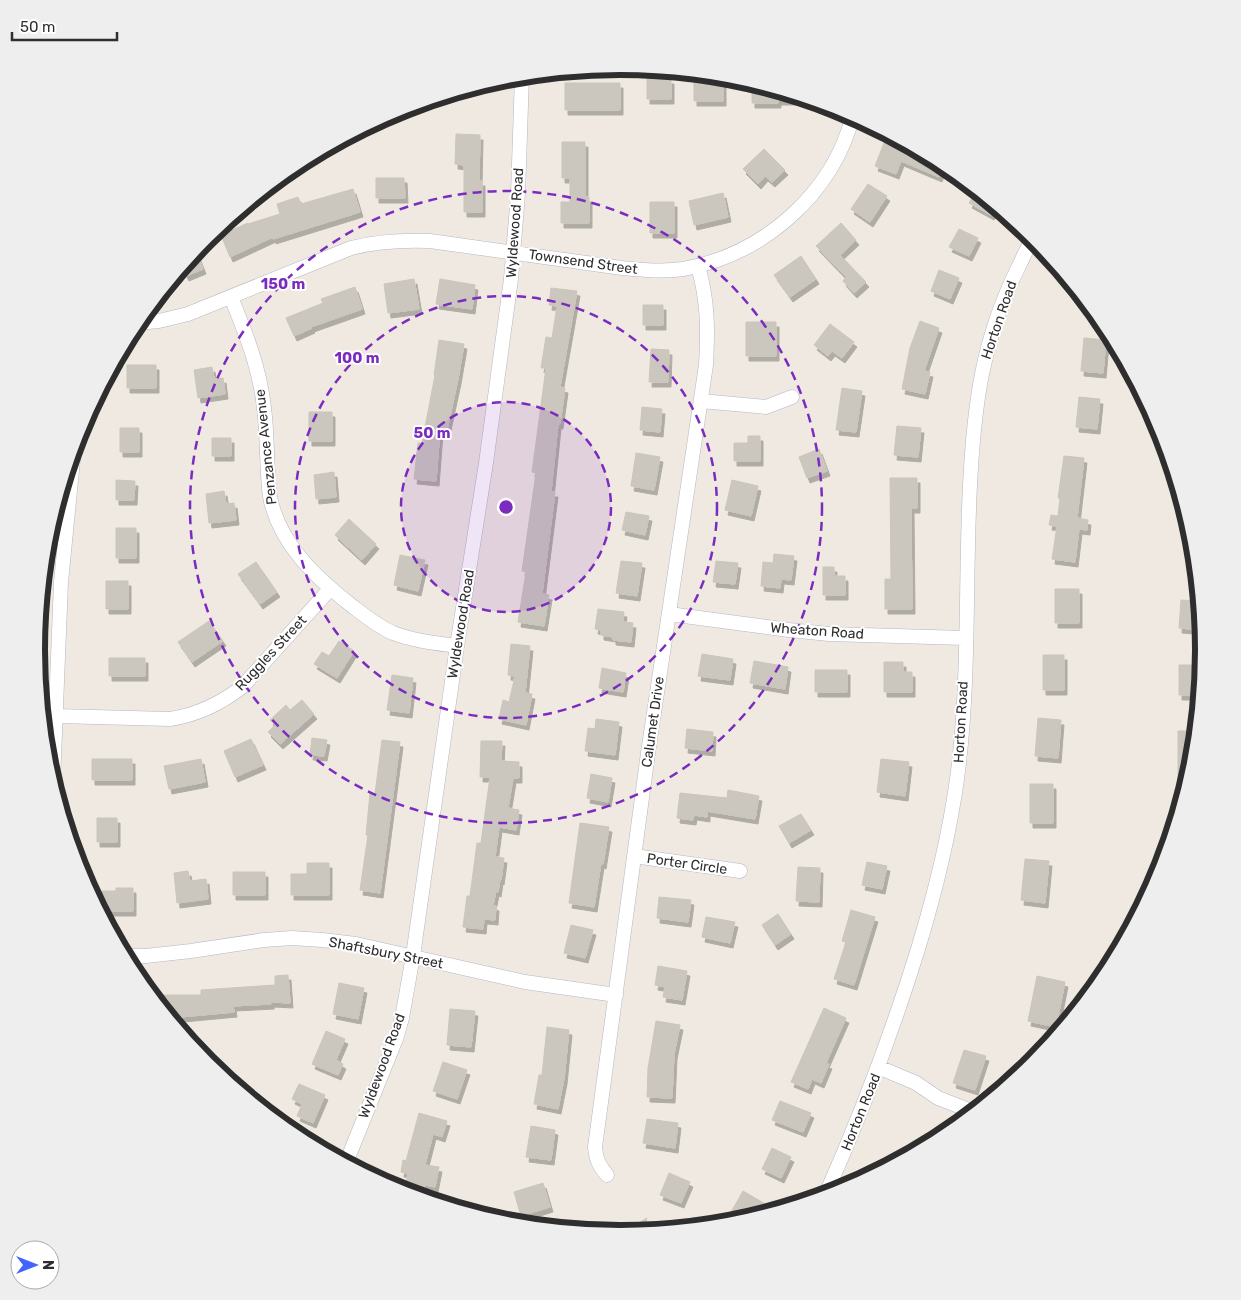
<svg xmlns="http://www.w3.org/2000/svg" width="1241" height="1300" viewBox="0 0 1241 1300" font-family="Rubik,sans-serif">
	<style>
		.building { fill: #cbc7bf; stroke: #cbc5ba; filter: url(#shadow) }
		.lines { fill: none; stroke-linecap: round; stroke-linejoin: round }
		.minor-casing { stroke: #b4b7c1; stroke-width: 15 }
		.minor { stroke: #fff; stroke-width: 14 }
		.ring { fill: none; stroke: #7b2cbf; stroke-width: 2.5; stroke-dasharray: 9 6 }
		.labels { text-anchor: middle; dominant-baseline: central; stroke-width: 4; stroke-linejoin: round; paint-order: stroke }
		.street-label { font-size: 14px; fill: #2e2e2e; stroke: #fff }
		.rim { fill: none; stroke: #2e2e2e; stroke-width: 6 }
		.centre { fill: #7b2cbf; stroke: #fff; stroke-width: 2.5 }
		.ring-label { font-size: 15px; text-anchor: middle; font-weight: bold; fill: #7b2cbf; stroke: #fff; stroke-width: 4; stroke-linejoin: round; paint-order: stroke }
	</style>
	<defs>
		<filter id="shadow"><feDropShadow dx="3" dy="5" stdDeviation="0" flood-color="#0004"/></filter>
	</defs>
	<rect width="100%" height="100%" fill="#efe9e1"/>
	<path class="building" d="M647,79H671V99H647Z
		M694,80H723V101H694Z
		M752,82L800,97L799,100H778V103H752Z
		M565,83H620V110H565Z
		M456,134L480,135L479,181H482V212H464V165L455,164Z
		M886,138L919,150L944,164L939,177L901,161L896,174L875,166Z
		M562,142H585V197H589V223H561V202H570V178H562Z
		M764,149L785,170L772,182L765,176L758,184L743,169Z
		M376,178H404L405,198H376Z
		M868,184L887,196L870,222L851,209Z
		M353,189L360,212L273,239V237L230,257L221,235L248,223V224L280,214L277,204L298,197L301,204Z
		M977,190L996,206L991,215L969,203Z
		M723,193L728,217L694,225L689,201Z
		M650,202H674V233H650Z
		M841,223L856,240L840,255L866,282L854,293L843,281L846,277L816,246Z
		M959,229L978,238L969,256L949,247Z
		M196,251L203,269L186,276L182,268Z
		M801,256L816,279L790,297L774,275Z
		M939,270L959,278L950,299L931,291Z
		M414,279L419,309L388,313L384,284Z
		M440,279L475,285L472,309L436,304Z
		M355,287L362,309L311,327L312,328L294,336L286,318L323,303L321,299Z
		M551,288L577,291L560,387L565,388L560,424H558L551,492H555L542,594L549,595L544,626L518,622L526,572L522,571L536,473L532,472L546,368H541L546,337L552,338L557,306L549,305Z
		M643,305H663V325H643Z
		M920,321L939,328L924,371L930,372L925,394L902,389L910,348Z
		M746,322H776V356H746Z
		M830,324L854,342L842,358L832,351L828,356L814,345Z
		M1084,338L1106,340L1103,373L1081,371Z
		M439,340L464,344L458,379L447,430L440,429L436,481L414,479L418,443H422L435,375H434Z
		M651,349L669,350L668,382H649Z
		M127,365H156V388H127Z
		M212,367L214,379L223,378L225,394L198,398L194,370Z
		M842,388L862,391L856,432L836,430Z
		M1079,397L1100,399L1097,429L1076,427Z
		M642,407L662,409L660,432L640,430Z
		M309,412H332V441H309Z
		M897,426L921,428L918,457L894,455Z
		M120,428H139V452H120Z
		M748,436H760V461H734V443H748Z
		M212,438H231V456H212Z
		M819,449L827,471L807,478L799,457Z
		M636,453L660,457L654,490L631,486Z
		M1064,456L1084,458L1077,518L1088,520L1087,530L1079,529L1075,562L1052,559L1057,526L1049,525L1051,515L1058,516L1060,498H1058Z
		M334,472L336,497L316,499L314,475Z
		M890,478H917V508H911L912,609H885V579H891Z
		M116,480L135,481L134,500H116Z
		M732,480L758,486L751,516L725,510Z
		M224,491L226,504L234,503L236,520L209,523L206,494Z
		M626,512L649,516L645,535L622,530Z
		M349,519L376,544L362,560L335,535Z
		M116,528H136V558H116Z
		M774,554L794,556L791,580L781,579L780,588L761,586L763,562L773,563Z
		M400,555L425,560L418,591L394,585Z
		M621,561L642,563L637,596L616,593Z
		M716,561L738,563L735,584L713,582Z
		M256,562L277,592L260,604L238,574Z
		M823,567H834V576H845V595H823Z
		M106,581H128V609H106Z
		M1055,589H1079V623H1055Z
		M1181,600L1200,601L1203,630L1179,628Z
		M598,609L624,612L623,622L633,623L631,642L613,640V637L601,635V630L595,629Z
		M209,621L223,641L192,662L178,642Z
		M339,641L354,651L337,678L314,664L322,652L329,656Z
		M511,644L530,646L525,693L532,694L526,725L499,719L503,700L509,702L515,676L508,675Z
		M702,654L733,659L730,680L698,676Z
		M1043,655H1064V690H1043Z
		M109,658H145V676H109Z
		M754,661L788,667L785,689L750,683Z
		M884,662H903V672H912V692H884Z
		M1179,665H1203L1200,695H1179Z
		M602,668L626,673L623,692L599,688Z
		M815,670H847V692H815Z
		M392,675L413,678L409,713L387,710Z
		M302,700L314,714L280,744L268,732L275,725L270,720L286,705L290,710Z
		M1038,718L1061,720L1058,758L1035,756Z
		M596,719L619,722L615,755L585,751L588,728L595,729Z
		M687,729L713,732L712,751L685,748Z
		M1178,731H1192V741H1196L1193,764L1181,806H1178Z
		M312,738L327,740L324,756L310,755Z
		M251,739L263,765L235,777L224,751Z
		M382,740L400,742L380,893L360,890L368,835H366L370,793L375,794Z
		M481,741H502L501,761L519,762V778H513L508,808L519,810L516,830L499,827L495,857L504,858L501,880L500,879L498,892L496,891L493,905L496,906L495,920L484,919L483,929L463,927L467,896H470L477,843H481L490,777H480Z
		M92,759H132V780H92Z
		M201,759L205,782L169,789L164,766Z
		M881,759L909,762L905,796L877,792Z
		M591,774L612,778L608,802L587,798Z
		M1030,784H1053V823H1030Z
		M728,790L759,796L755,819L707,811V817L694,815L693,820L677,818L680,793L727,798Z
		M801,814L811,830L789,843L779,826Z
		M97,818H117V842H97Z
		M580,823L609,827L603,864L601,863L594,907L569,903Z
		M1025,859L1049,861L1045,903L1021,900Z
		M867,862L887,866L882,889L862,885Z
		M307,863H329V895H291V874H307Z
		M798,867L820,868L819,902L796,901Z
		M188,871L190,881L206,879L208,899L177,903L174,873Z
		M233,872H265V895H233Z
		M116,888H133V911H102V891H116Z
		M659,897L691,900L688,922L657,918Z
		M851,910L875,917L854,985L834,979L846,942L842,941Z
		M778,914L791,934L775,945L762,925Z
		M706,917L735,922L730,943L702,937Z
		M571,925L593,930L585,958L564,953Z
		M658,966L687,971L682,1000L663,997L665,987L655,985Z
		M288,975L290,1003L272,1002L271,1004L233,1006L234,1012L170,1018L152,995H201V990L275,985V976Z
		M1037,976L1065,982L1056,1027L1028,1021Z
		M339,983L364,988L358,1019L333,1014Z
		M824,1008L846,1018L826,1063L829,1064L821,1083L812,1079L808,1089L791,1082Z
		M450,1009L475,1011L471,1047L447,1045Z
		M656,1021L680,1025L674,1054L672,1098L647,1097L648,1068Z
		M547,1027L569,1030L564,1079L558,1109L534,1104L539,1075H542Z
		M326,1031L345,1039L336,1060L343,1064L338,1075L312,1064Z
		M964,1050L986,1056L975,1090L953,1083Z
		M443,1062L467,1070L457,1099L433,1091Z
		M299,1084L325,1095L313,1123L297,1116L302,1104L292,1099Z
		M780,1101L811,1113L803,1132L772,1120Z
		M419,1113L447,1121L442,1137L433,1134L425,1165L439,1167L435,1187L425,1185L422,1197L404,1192L408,1174L401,1172L403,1160L406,1161Z
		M647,1119L678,1123L675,1148L643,1143Z
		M531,1126L555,1130L551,1160L526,1157Z
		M772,1148L791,1157L781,1178L762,1169Z
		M669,1173L690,1182L681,1203L660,1195Z
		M543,1183L550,1207L521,1216L514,1192Z
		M743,1191L767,1205L762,1215L742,1221L730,1214Z
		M647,1218L646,1221L652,1231L620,1234Z"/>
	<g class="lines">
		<defs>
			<path id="minor" d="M231,297C246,334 260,369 264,408C268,438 266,467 270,497C279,543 315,577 351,605C364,615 377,626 393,633C414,641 435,643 457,646
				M136,323L159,321L188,314L351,248C378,241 402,240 430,241L622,268C643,270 663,272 683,269C763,255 833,194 853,115
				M701,401L766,407L792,397
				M669,614L789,630L829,634L965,638
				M56,716L170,719C197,715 220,704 242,687L330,589
				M53,782L61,582L74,450
				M634,856L740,871
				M125,956H146L191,951L264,940L292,938L322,940L356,944L525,982L616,995
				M878,1067L916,1083L938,1098L974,1112
				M346,1163L396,1039L402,1018L413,956L457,646L486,463L511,279L518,194L522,75
				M607,1175C599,1166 596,1159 595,1147L648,753L706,365C708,329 708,301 698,266
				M825,1196C861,1115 892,1033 918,949C935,893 949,837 957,779C970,682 965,583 970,485C974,406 982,340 1018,268C1023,258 1027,247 1034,237"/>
		</defs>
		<use href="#minor" class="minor-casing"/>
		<use href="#minor" class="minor"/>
	</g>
	<circle cx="506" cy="507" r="105" fill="#7b2cbf" fill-opacity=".12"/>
	<g class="ring">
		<circle cx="506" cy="507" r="105"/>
		<circle cx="506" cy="507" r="211"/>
		<circle cx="506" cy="507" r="316"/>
	</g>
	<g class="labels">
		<g class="street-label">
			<text transform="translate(515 223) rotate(-86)">Wyldewood Road</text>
			<text transform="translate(583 262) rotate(8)">Townsend Street</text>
			<text transform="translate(999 320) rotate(-71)">Horton Road</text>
			<text transform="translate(266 447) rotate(-96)">Penzance Avenue</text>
			<text transform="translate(461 624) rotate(-81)">Wyldewood Road</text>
			<text transform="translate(817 631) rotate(4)">Wheaton Road</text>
			<text transform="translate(271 653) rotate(-47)">Ruggles Street</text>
			<text transform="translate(653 722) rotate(-82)">Calumet Drive</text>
			<text transform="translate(961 722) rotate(-87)">Horton Road</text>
			<text transform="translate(687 864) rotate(8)">Porter Circle</text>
			<text transform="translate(386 953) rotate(11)">Shaftsbury Street</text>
			<text transform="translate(382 1066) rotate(-70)">Wyldewood Road</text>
			<text transform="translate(861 1112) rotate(-68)">Horton Road</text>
		</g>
	</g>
	<path d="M0 0H1241V1300H0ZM45 650a575 575 0 1 1 1150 0a575 575 0 1 1-1150 0Z" fill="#eee" fill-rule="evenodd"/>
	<path class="rim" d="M45 650a575 575 0 1 1 1150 0a575 575 0 1 1-1150 0Z"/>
	<circle cx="506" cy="507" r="8" class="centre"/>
	<g class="ring-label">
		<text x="283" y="289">150 m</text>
		<text x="357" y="363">100 m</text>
		<text x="432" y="438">50 m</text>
	</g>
	<g transform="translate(35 1265) rotate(90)"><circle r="24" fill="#ffffff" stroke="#ababab"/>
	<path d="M0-4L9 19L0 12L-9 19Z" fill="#4264fb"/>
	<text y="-8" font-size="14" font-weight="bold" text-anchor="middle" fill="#2e2e2e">N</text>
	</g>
	<path d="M12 32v8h105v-8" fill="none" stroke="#2e2e2e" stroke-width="2.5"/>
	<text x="20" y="32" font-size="15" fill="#2e2e2e" stroke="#ffffff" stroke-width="4" paint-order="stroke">50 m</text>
</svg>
